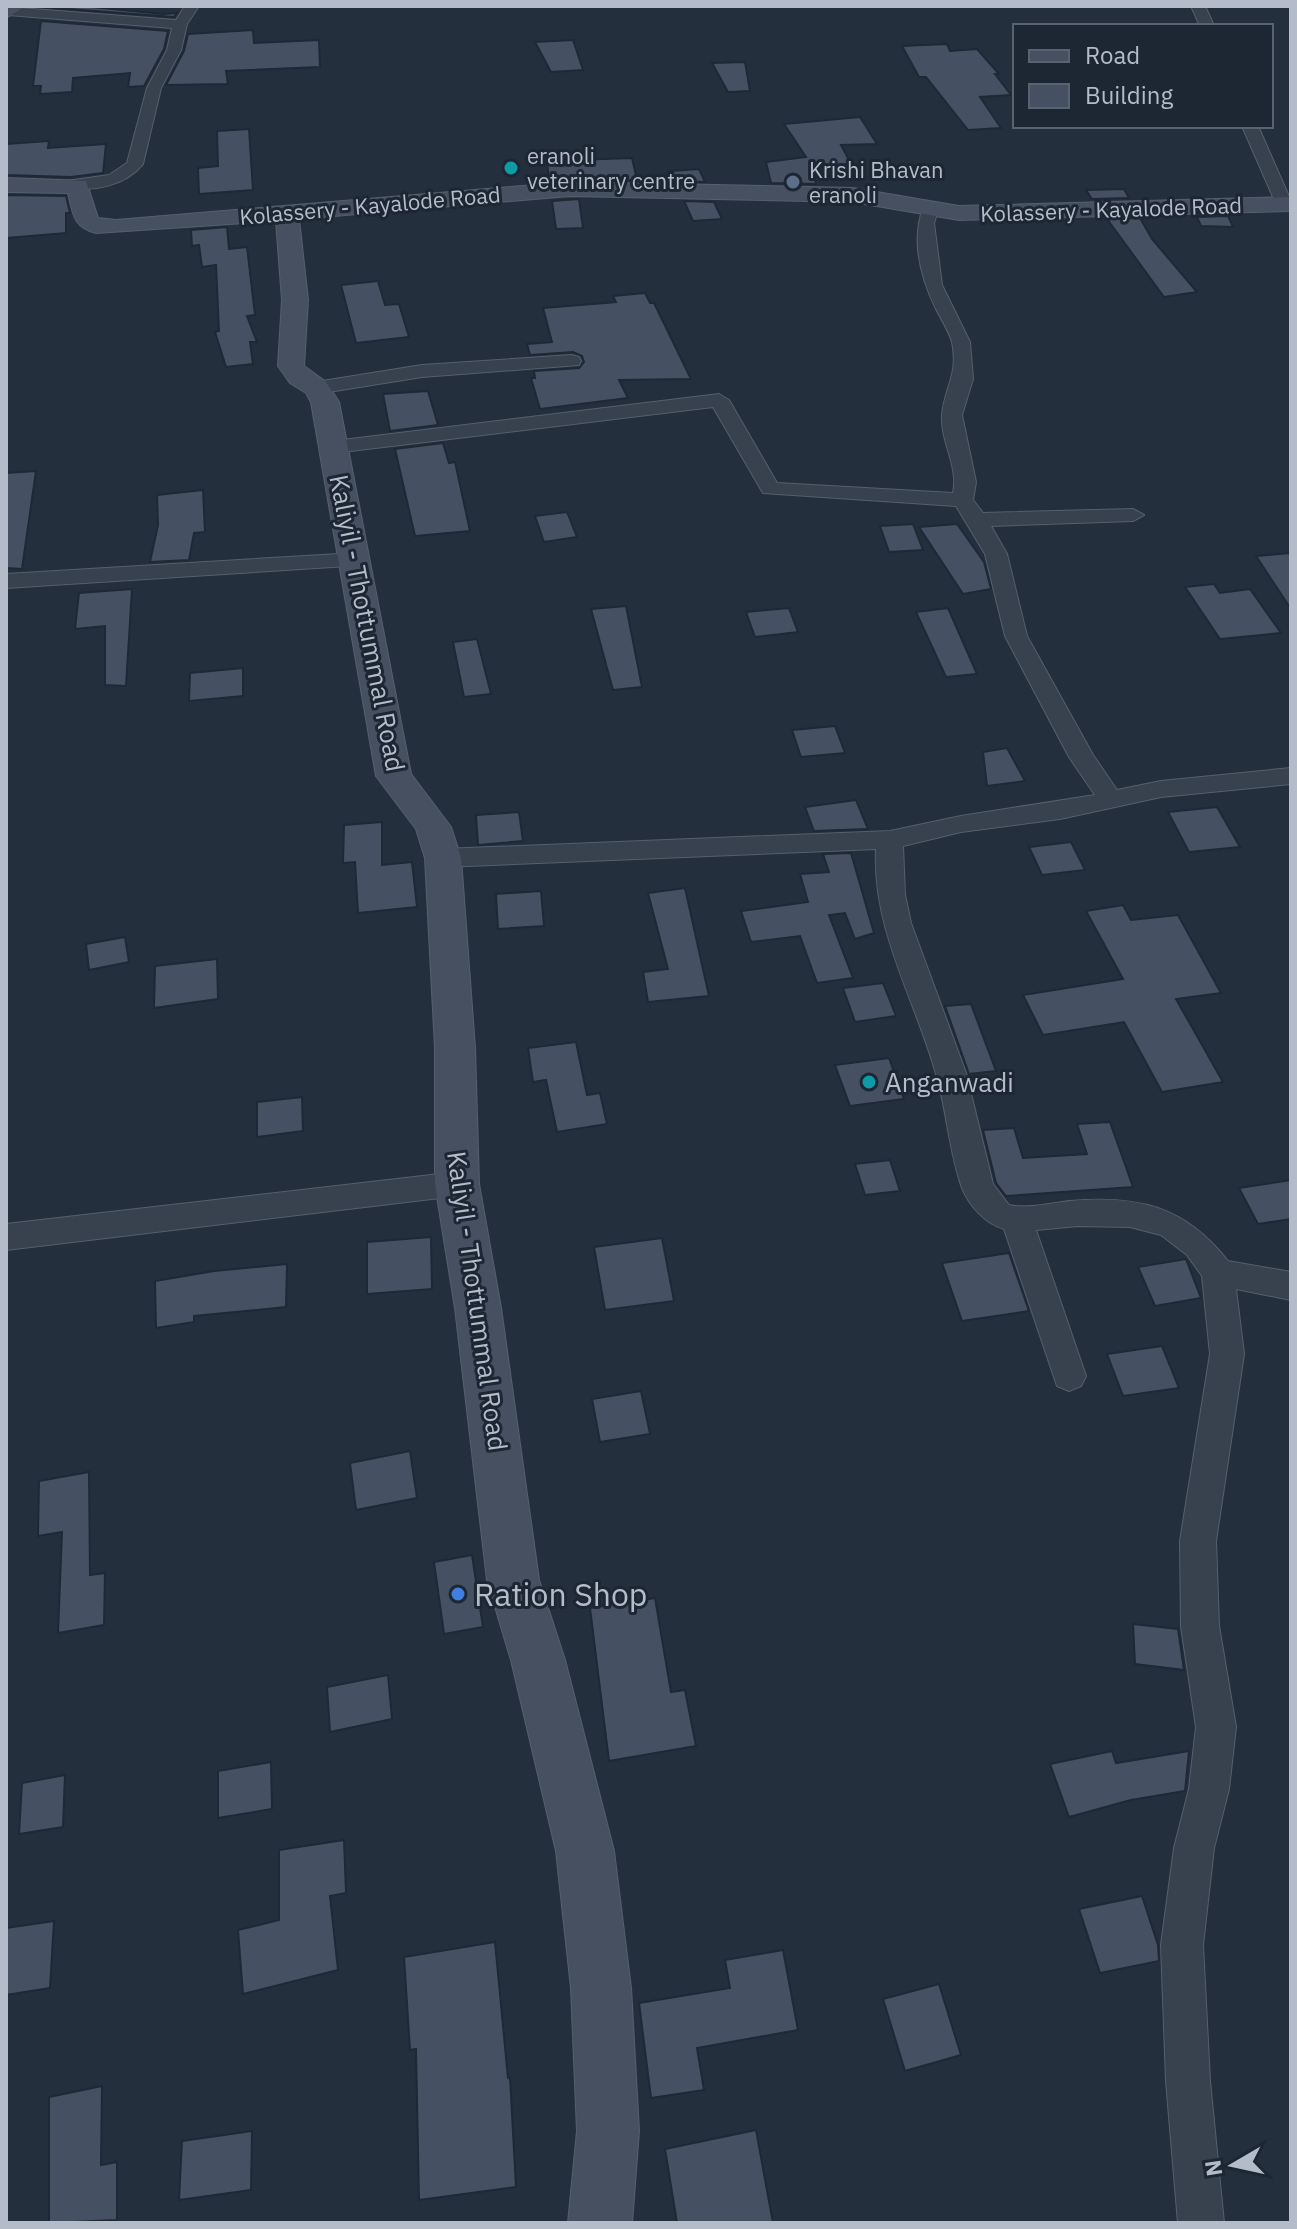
<svg xmlns="http://www.w3.org/2000/svg" width="1297" height="2229" viewBox="0 0 1297 2229" font-family="'IBM Plex Sans',sans-serif">
	<style>
		.building { fill: #455162; stroke: #1f2835; stroke-width: 2 }
		.lines { fill: none; stroke-linecap: round; stroke-linejoin: round }
		.minor-casing { stroke: #565f6c; stroke-width: 2 }
		.secondary-casing { stroke: #565f6c; stroke-width: 2 }
		.minor { fill: #38414e; fill-rule: evenodd }
		.secondary { fill: #465061; fill-rule: evenodd }
		.culture-dot { fill: #0f9aa8; stroke: #1d2633; stroke-width: 3 }
		.service-dot { fill: #5c6f8a; stroke: #1d2633; stroke-width: 3 }
		.shop-dot { fill: #3f7fe0; stroke: #1d2633; stroke-width: 3 }
		.labels { text-anchor: middle; dominant-baseline: central; stroke-width: 6; stroke-linejoin: round; paint-order: stroke }
		.far-poi-label { font-size: 22px; fill: #b4bcc9; stroke: #1d2633; text-anchor: start }
		.far-street-label { font-size: 22px; fill: #b4bcc9; stroke: #1d2633 }
		.street-label { font-size: 26px; fill: #b4bcc9; stroke: #1d2633 }
		.poi-label { font-size: 26px; fill: #b4bcc9; stroke: #1d2633; text-anchor: start }
		.near-poi-label { font-size: 32px; fill: #b4bcc9; stroke: #1d2633; text-anchor: start }
	</style>
	<rect width="100%" height="100%" fill="#242f3e"/>
	<path class="building" d="M81,6L163,14L177,13L174,17L43,7Z
		M41,21L168,31L164,49L144,86L128,87L130,73L73,78L72,92L40,94L41,86H33Z
		M253,30L254,43L319,40L320,67L226,71L228,84L166,85L184,51L188,34Z
		M573,40L583,70L551,72L535,42Z
		M947,44L950,51L977,49L999,74H995L1011,95L980,97L1001,128L968,130L926,77H919L902,46Z
		M745,62L750,91L728,92L712,63Z
		M860,117L877,144L841,145L851,164L813,166L811,163L816,184L771,183L766,162L806,157L784,124Z
		M249,129L253,190L199,194L198,168L218,166L217,131Z
		M49,141L48,148L106,144L103,173L71,177L6,175V144Z
		M632,158L637,180L549,181L547,161Z
		M699,169L705,182L676,181L671,171Z
		M1124,189L1129,198L1092,199L1086,190Z
		M6,195L66,196L70,213H66V233L6,238Z
		M579,199L583,228L556,229L552,201Z
		M684,201L714,202L722,219L693,221Z
		M1228,216L1233,227L1201,226L1197,217Z
		M1140,218L1152,239L1197,292L1164,297L1107,219Z
		M227,227L229,249L247,247L255,315L247,316L257,342H250L253,364L226,367L215,332L219,331L216,265L202,267L199,245L192,246L191,230Z
		M378,281L385,305L399,304L409,337L356,343L341,285Z
		M645,293L650,303H654L691,379L619,380L628,398L540,409L531,378H535L534,371L579,368L584,362L582,356L573,352L530,355L527,344L552,342L543,308L616,302L613,296Z
		M428,391L438,425L390,431L383,394Z
		M443,443L449,463L455,462L470,531L415,536L395,449Z
		M36,471L22,569L6,568V473Z
		M203,490L205,532L194,533L189,560L150,562L158,525L157,495Z
		M567,512L577,537L544,542L535,516Z
		M913,524L923,550L889,552L880,526Z
		M957,524L984,562L991,589L963,594L919,527Z
		M1291,553V609L1256,556Z
		M1214,584L1220,593L1250,589L1281,633L1220,639L1185,587Z
		M132,589L126,686L105,685V626L75,629L79,593Z
		M626,606L642,687L613,690L591,609Z
		M789,608L798,632L755,637L746,612Z
		M948,608L977,674L946,677L916,612Z
		M477,639L491,694L464,697L453,642Z
		M243,668V696L189,701L190,673Z
		M835,726L845,753L801,757L792,730Z
		M1007,748L1025,781L987,786L983,752Z
		M856,800L868,829L814,831L805,807Z
		M1217,807L1240,847L1189,852L1168,812Z
		M519,812L523,841L478,845L476,815Z
		M382,822V865L412,862L417,907L358,913L355,862L343,863L344,825Z
		M1071,842L1085,870L1042,875L1029,847Z
		M851,853L874,933L855,939L845,913L829,915L853,978L817,983L800,936L751,942L741,911L808,902L800,874L829,872L823,854Z
		M685,888L709,996L648,1002L643,972L668,969L648,893Z
		M541,891L544,926L498,929L496,894Z
		M1123,905L1131,920L1178,915L1221,993L1176,999L1223,1082L1162,1092L1124,1022L1043,1035L1023,995L1123,979L1086,911Z
		M125,937L129,962L89,970L86,944Z
		M217,959L218,999L154,1008L155,966Z
		M883,983L896,1016L855,1022L843,988Z
		M971,1004L996,1071L969,1074L945,1006Z
		M576,1042L587,1095L600,1093L607,1124L557,1132L546,1080L533,1082L528,1048Z
		M889,1058L904,1099L850,1106L835,1065Z
		M302,1097L303,1131L257,1137V1102Z
		M1110,1122L1133,1187L1006,1196L996,1183L983,1130L1014,1128L1023,1158L1087,1154L1077,1124Z
		M890,1160L900,1191L865,1195L855,1164Z
		M1291,1180V1219L1258,1224L1239,1188Z
		M431,1237L432,1289L367,1294V1242Z
		M662,1238L674,1301L605,1310L594,1247Z
		M1009,1253L1029,1311L962,1321L942,1263Z
		M1186,1259L1201,1298L1155,1306L1138,1267Z
		M287,1264L286,1307L194,1316V1322L156,1328L155,1281L214,1271Z
		M1162,1346L1179,1388L1123,1396L1107,1354Z
		M641,1391L650,1434L600,1442L592,1399Z
		M410,1451L417,1498L356,1510L350,1463Z
		M89,1472L90,1575L105,1573L104,1625L58,1633L62,1532L38,1536L39,1481Z
		M472,1555L483,1627L444,1634L434,1562Z
		M655,1598L671,1692L685,1690L696,1746L609,1761L590,1608Z
		M1133,1624L1178,1629L1184,1670L1135,1664Z
		M388,1675L392,1719L330,1732L327,1687Z
		M1112,1751L1116,1763L1189,1751L1185,1791L1131,1800L1069,1817L1050,1764Z
		M271,1762L272,1809L218,1818V1771Z
		M65,1775L63,1827L19,1834L22,1783Z
		M344,1840L346,1893L330,1896L338,1970L243,1994L238,1930L279,1920V1850Z
		M1142,1896L1158,1945L1159,1961L1100,1973L1079,1909Z
		M54,1921L50,1988L6,1995V1928Z
		M495,1942L508,2078L510,2077L516,2187L419,2200L416,2049L410,2050L404,1957Z
		M783,1950L798,2030L697,2048L704,2090L651,2098L639,2003L730,1988L725,1960Z
		M939,1984L961,2055L905,2071L883,1999Z
		M102,2086L101,2165L117,2162V2220L49,2223V2097Z
		M756,2130L773,2223H677L665,2149Z
		M252,2131L251,2190L179,2200L182,2141Z"/>
	<g class="lines">
		<defs>
			<path id="minor" d="M185,6H199L187,24L181,50L161,88L143,164C126,185 93,193 67,187V181L109,175L127,163L147,88L167,50L172,28L8,15L6,7L176,20Z
				M1191,6H1205L1214,26H1200Z
				M1242,126H1258L1291,201L1290,208L1284,209L1276,204Z
				M931,203L939,208L934,223L942,285L970,342L973,379L962,415L976,482L973,500L983,513L1133,509L1144,515L1133,521L991,526L1007,554L1027,636L1093,755L1117,790L1161,781L1291,768V784L1161,797L1060,819L961,832L903,846L905,895L911,923L966,1073L993,1184L1009,1205C1028,1209 1051,1203 1070,1201C1138,1195 1185,1206 1228,1261L1291,1272V1300L1236,1289L1244,1354L1216,1541L1219,1626L1236,1727L1229,1789L1214,1848L1203,1945L1210,2081L1224,2223H1178L1166,2081L1161,1945L1174,1848L1189,1789L1196,1727L1181,1626L1180,1541L1210,1354L1202,1276L1187,1255L1161,1235L1130,1227L1078,1226L1036,1230L1086,1376L1081,1386L1069,1391L1057,1386L1004,1229C986,1224 969,1206 962,1188C949,1152 947,1111 936,1074C915,999 872,929 876,849L443,867L434,864L430,858L434,852L443,849L890,831L961,816L1095,795L1069,757L1005,636L985,554L956,506L763,493L713,407L334,453L324,447L334,441L719,394L729,400L777,483L953,493C959,466 940,441 942,415C944,389 959,374 952,342C949,331 941,319 936,309C921,278 911,241 923,208Z
				M572,355L579,357L581,361L579,365L422,377L316,394L306,388L316,382L422,365Z
				M356,553L364,555L367,560L364,565L6,588V574Z
				M457,1172L468,1175L473,1184L468,1193L457,1196L6,1250V1224Z"/>
			<path id="secondary" d="M6,6H26L6,18Z
				M6,178L86,181L98,218L116,220L570,182L853,188L959,206L1291,197V211L959,220L853,202L570,196L299,219L308,300L304,366L326,382L339,402L411,774L451,827L461,858L475,1048L479,1184L501,1308L539,1580L565,1660L614,1851L631,1988L639,2131L632,2223H568L577,2131L571,1988L556,1851L511,1660L487,1580L455,1308L435,1184V1048L425,858L416,829L376,776L311,402L306,393L290,383L278,366L282,300L276,221L96,233C73,227 73,214 68,193L6,192Z"/>
		</defs>
		<use href="#minor" class="minor-casing"/>
		<use href="#secondary" class="secondary-casing"/>
		<use href="#minor" class="minor"/>
		<use href="#secondary" class="secondary"/>
	</g>
	<g class="culture-dot">
		<circle cx="511" cy="168" r="8"/>
		<circle cx="869" cy="1082" r="8"/>
	</g>
	<circle class="service-dot" cx="793" cy="182" r="8"/>
	<circle class="shop-dot" cx="458" cy="1594" r="8"/>
	<g class="labels">
		<g class="far-poi-label">
			<text x="527" y="155">eranoli<tspan x="527" dy="25">veterinary centre</tspan></text>
			<text x="809" y="169">Krishi Bhavan<tspan x="809" dy="25">eranoli</tspan></text>
		</g>
		<g class="far-street-label">
			<text transform="translate(370 205) rotate(-5)">Kolassery - Kayalode Road</text>
			<text transform="translate(1111 209) rotate(-2)">Kolassery - Kayalode Road</text>
		</g>
		<g class="street-label">
			<text transform="translate(368 623) rotate(79)">Kaliyil - Thottummal Road</text>
			<text transform="translate(478 1301) rotate(82)">Kaliyil - Thottummal Road</text>
		</g>
		<g class="poi-label">
			<text x="885" y="1082">Anganwadi</text>
		</g>
		<g class="near-poi-label">
			<text x="474" y="1594">Ration Shop</text>
		</g>
	</g>
	<rect width="1297" height="2229" fill="none" stroke="#b4bcc9" stroke-width="16"/>
	<rect x="1013" y="24" width="260" height="104" fill="#1d2633" stroke="#59626f" stroke-width="2"/>
	<rect x="1029" y="50" width="40" height="12" fill="#465061" stroke="#59626f" stroke-width="2"/>
	<text x="1085" y="64" font-size="24" fill="#b4bcc9">Road</text>
	<rect x="1029" y="84" width="40" height="24" fill="#455162" stroke="#59626f" stroke-width="2"/>
	<text x="1085" y="104" font-size="24" fill="#b4bcc9">Building</text>
	<g transform="translate(1233 2165) rotate(261)" stroke="#1d2633" stroke-width="6" paint-order="stroke">
	<path d="M0-6L14 30L0 20L-14 30Z" fill="#b4bcc9"/>
	<text y="-12" font-size="22" font-weight="bold" text-anchor="middle" fill="#b4bcc9">N</text>
	</g>
</svg>
